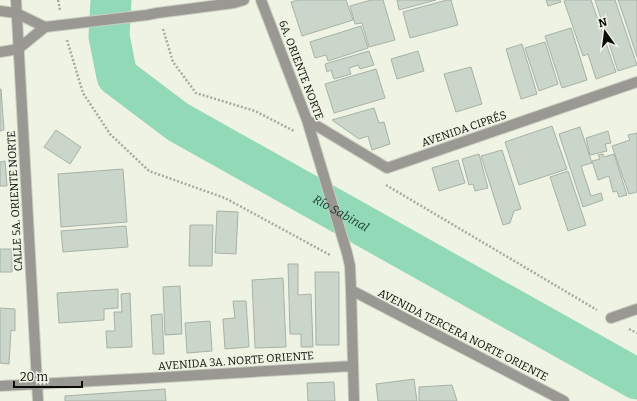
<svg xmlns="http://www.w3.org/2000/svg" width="637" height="401" viewBox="0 0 637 401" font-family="Bitter,serif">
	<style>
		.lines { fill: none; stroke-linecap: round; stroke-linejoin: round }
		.river { stroke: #92d9b7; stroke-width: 41 }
		.building { fill: #cbd6ca; stroke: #a7b2a6 }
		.minor-casing { stroke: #cacec1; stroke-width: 12 }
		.path { stroke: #a6aa9f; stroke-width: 2.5; stroke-dasharray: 2 2; stroke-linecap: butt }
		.minor { stroke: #999892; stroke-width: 10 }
		.labels { text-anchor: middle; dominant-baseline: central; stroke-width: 3.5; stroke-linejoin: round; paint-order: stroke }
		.street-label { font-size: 11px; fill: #0b0c08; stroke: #eef3e4 }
		.water-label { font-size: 12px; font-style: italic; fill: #173729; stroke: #eef3e4 }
	</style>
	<rect width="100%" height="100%" fill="#eef3e4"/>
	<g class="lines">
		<path class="river" id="s1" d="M111,0L109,36L117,76L178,122L637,379"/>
	</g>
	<path class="building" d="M298,0H346L353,20L302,36L291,2Z
		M371,0H383L395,40L369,47L362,23L355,24L350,6Z
		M397,0H436L399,10Z
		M447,0H451L458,25L410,38L403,12Z
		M546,0H560L561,2L548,6Z
		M566,0H591L616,72L596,79L588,54L583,56L564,1Z
		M595,0H615L637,65L618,71Z
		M618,0H637V57L626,23Z
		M361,26L368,48L328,61L326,55L315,58L310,42Z
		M571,28L587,80L562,88L545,36Z
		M545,42L558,84L539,91L525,48Z
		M522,44L537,94L521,99L506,49Z
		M369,51L374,65L360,69L358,65L349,68L351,74L334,79L331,70L327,72L325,64Z
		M418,51L424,71L397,79L391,59Z
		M471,67L482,104L456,112L444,74Z
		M376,69L385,98L334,113L325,84Z
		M0,89H1L4,130L0,131Z
		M374,108L379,123L384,122L390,144L372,150L368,136L359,139L332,120Z
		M552,126L567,169L519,185L505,142Z
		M580,127L592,163L581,166L591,196L601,193L603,200L583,207L559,134Z
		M56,130L81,147L70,164L44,147Z
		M608,131L611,143L605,144L607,151L590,155L586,138Z
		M637,133V192L629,194L612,146L630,140L628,135Z
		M502,150L521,209L514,211L510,223L503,225L481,156Z
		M479,154L488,188L475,191L473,184L469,185L462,159Z
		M603,154L604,157L614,154L627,195L619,197L617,191L613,192L609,176L598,180L592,161L600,159L598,155Z
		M458,160L465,183L439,191L432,168Z
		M5,161L7,186H0V162Z
		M123,169L127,222L61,227L58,174Z
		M568,171L586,225L568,231L550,177Z
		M217,211L238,212L236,254L215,253Z
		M190,225H213L212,266H189Z
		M126,226L128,247L63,252L61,231Z
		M0,249H12V272H0Z
		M288,264H298V295L311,294L313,347H301V334H290Z
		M315,272H339V345H316Z
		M283,278L286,347L255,348L252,280Z
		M180,286L182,334L165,335L163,287Z
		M118,289V308L104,309V320L59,323L57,293Z
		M130,293L132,347L107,348L106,331H115L114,312H122L121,294Z
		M233,301H246L249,347L225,349L223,319L235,318Z
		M0,308L15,309V331L11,330L9,364L0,363Z
		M162,314L164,354H153L151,315Z
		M210,321L212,351L187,353L185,323Z
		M414,379L417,401H378L376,384Z
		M334,382L335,401H308L307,383Z
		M452,385L457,401H419V387Z
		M165,389L166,401H65V396Z"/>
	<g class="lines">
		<defs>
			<path id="minor" d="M16,0L38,401
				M261,0L307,120L347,253L350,266L351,290L354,401
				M0,11L16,13L45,27L147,15L157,13L234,3L244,0
				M0,52L18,49L45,27
				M307,120L387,168L637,82
				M351,290L564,401
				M611,318L637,309
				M0,386L150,378L353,366"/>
		</defs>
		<use href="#minor" class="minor-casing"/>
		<path class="path" d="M58,0L60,10
			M163,29L173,62L196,93L255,111L294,131
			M67,40L83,93L110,134L149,171L225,198L330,255
			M386,185L597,310
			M629,329L637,333"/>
		<use href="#minor" class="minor"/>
	</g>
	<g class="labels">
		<g class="street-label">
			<text transform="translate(301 70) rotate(69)">6A. ORIENTE NORTE</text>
			<text transform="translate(464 129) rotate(-19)">AVENIDA CIPRÉS</text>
			<text transform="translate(15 201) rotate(-93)">CALLE 5A. ORIENTE NORTE</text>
			<text transform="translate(463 335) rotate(27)">AVENIDA TERCERA NORTE ORIENTE</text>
			<text transform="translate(236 361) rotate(-4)">AVENIDA 3A. NORTE ORIENTE</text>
		</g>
		<g class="water-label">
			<text stroke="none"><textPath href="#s1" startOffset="340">Río Sabinal</textPath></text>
		</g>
	</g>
	<g transform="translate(605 32) rotate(346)" stroke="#eef3e4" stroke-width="3" paint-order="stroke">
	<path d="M0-3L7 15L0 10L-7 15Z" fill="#0b0c08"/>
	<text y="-6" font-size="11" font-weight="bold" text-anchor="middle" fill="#0b0c08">N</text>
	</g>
	<path d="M14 381v6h68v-6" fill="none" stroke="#0b0c08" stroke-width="2"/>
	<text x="20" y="381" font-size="12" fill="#0b0c08" stroke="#eef3e4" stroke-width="3" paint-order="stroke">20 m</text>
</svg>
